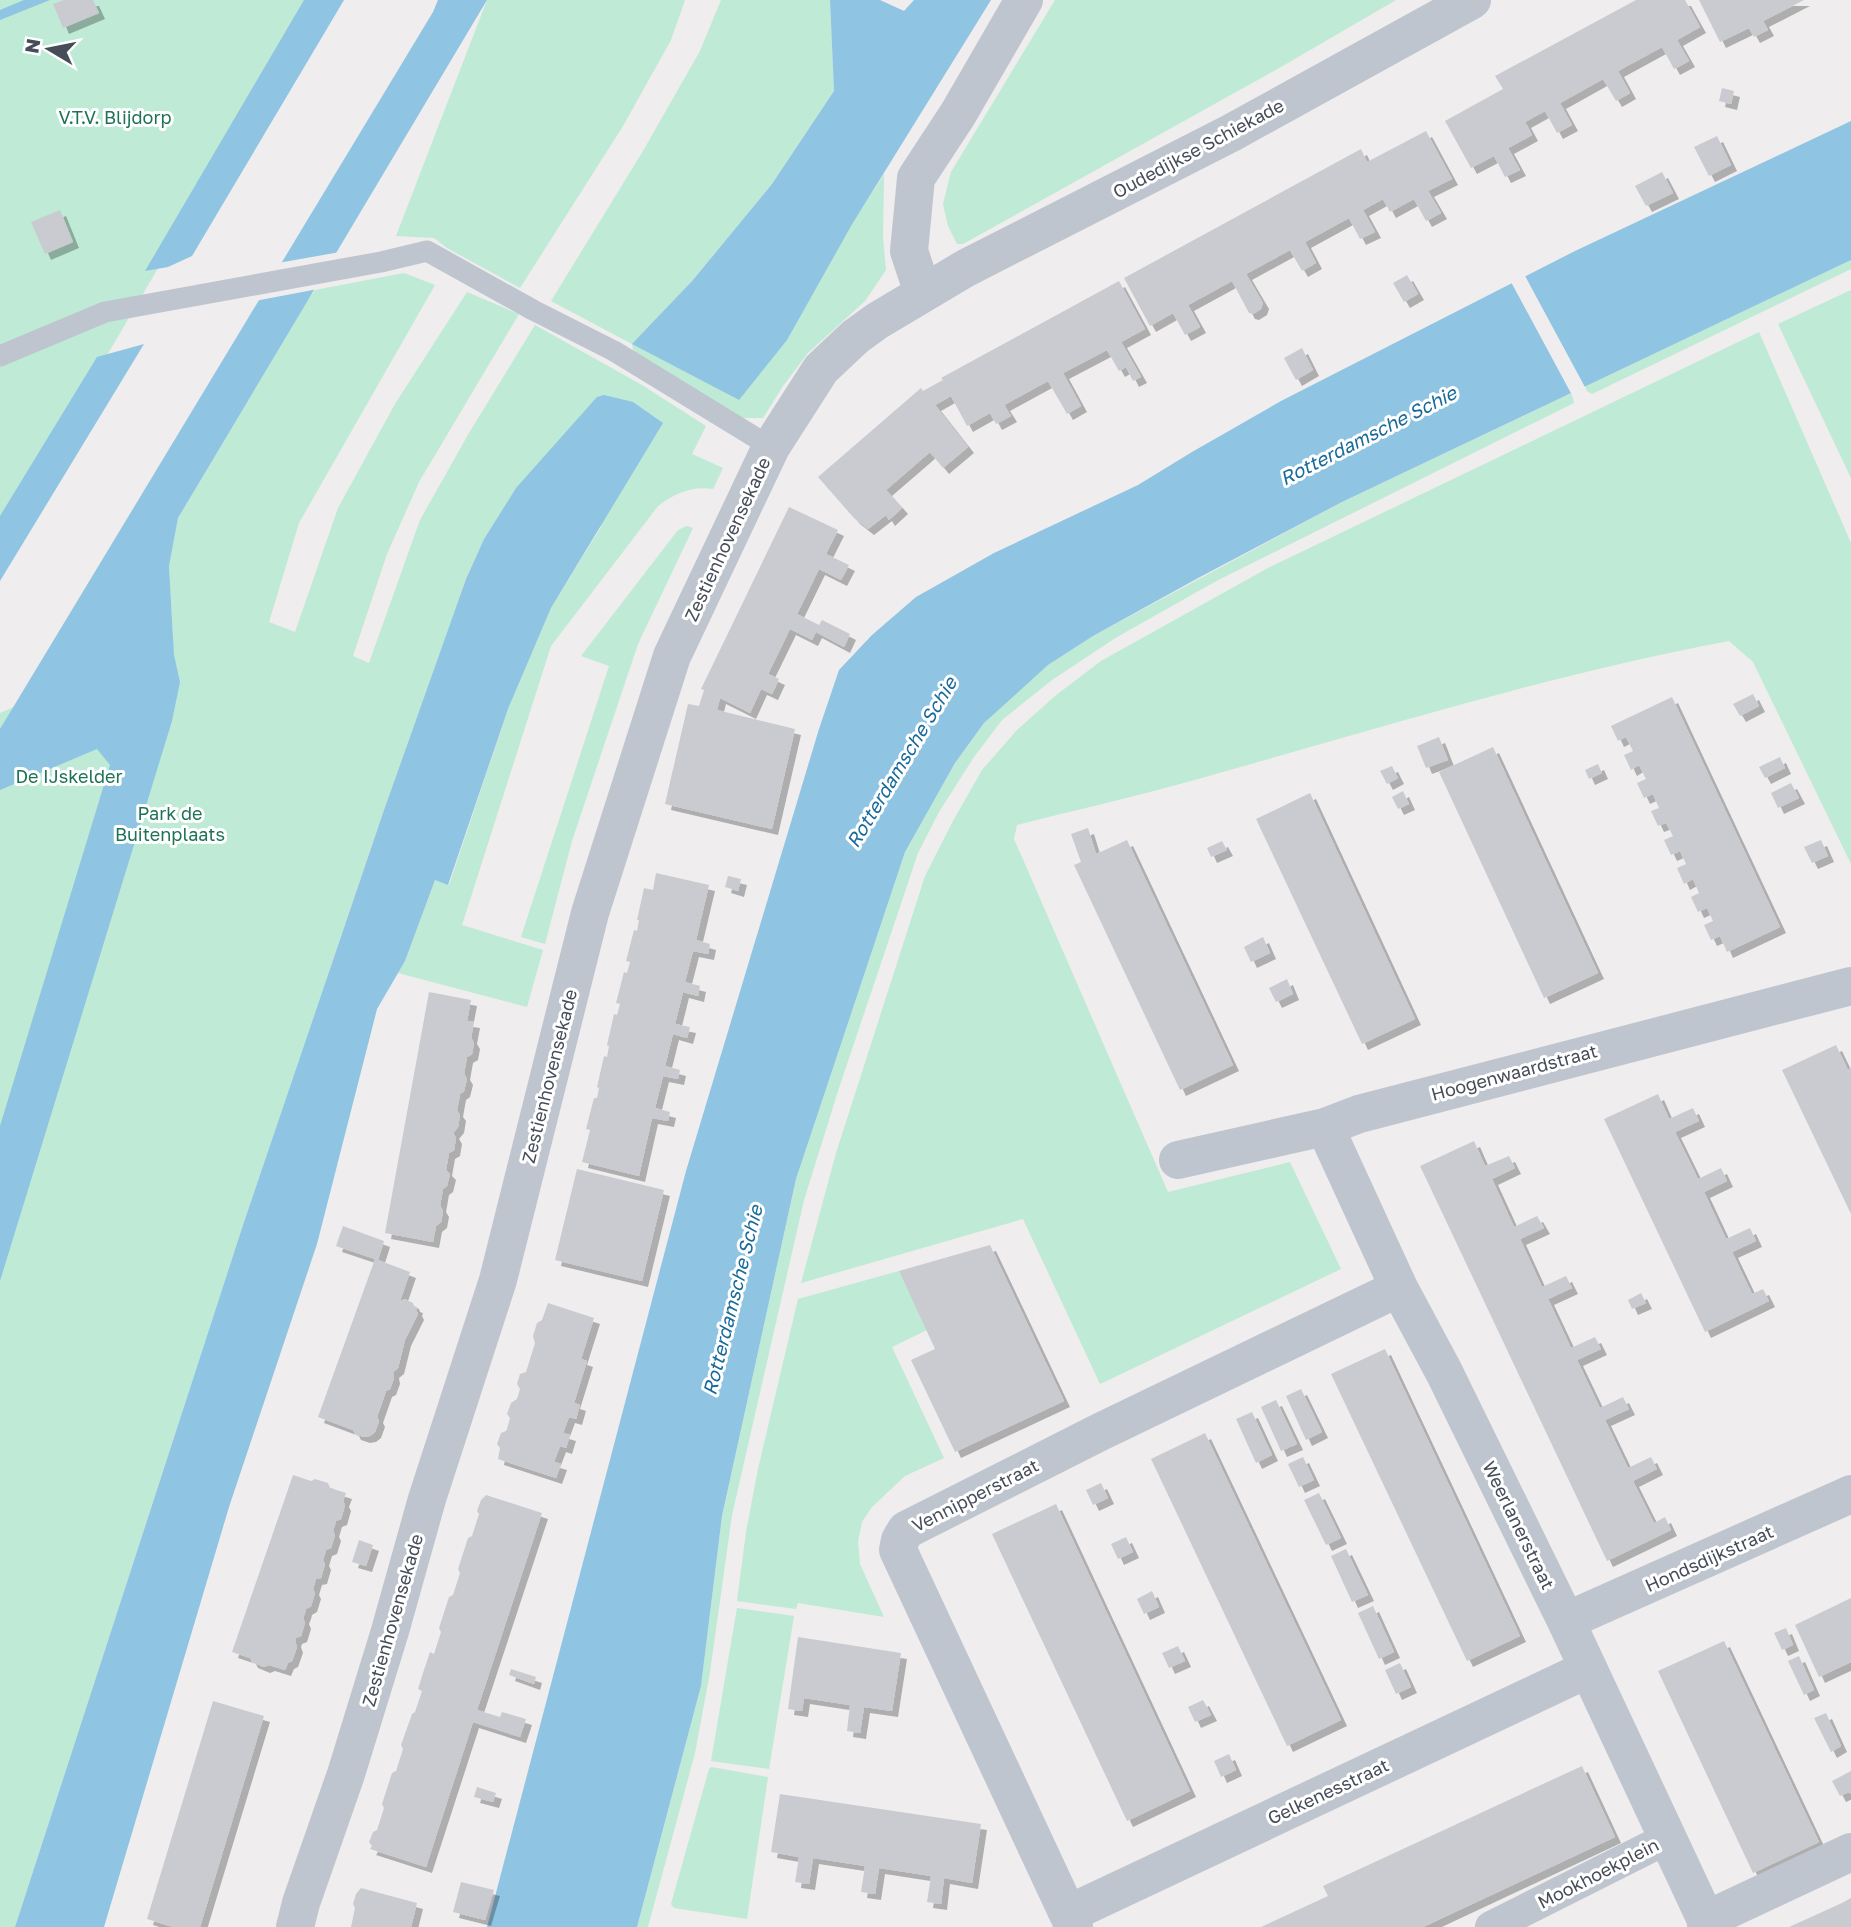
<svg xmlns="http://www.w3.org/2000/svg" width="1851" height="1927" viewBox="0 0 1851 1927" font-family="'Golos Text',sans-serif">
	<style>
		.green { fill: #beead6 }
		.water { fill: #8fc4e3 }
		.pier { fill: #efeded }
		.building { fill: #cacbd1; filter: url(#shadow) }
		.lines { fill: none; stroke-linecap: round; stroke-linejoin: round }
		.service { stroke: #bfc5ce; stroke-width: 21 }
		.pedestrian { stroke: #bfc5ce; stroke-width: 32 }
		.minor { stroke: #bfc5ce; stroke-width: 38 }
		.labels { text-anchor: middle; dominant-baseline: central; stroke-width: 6; stroke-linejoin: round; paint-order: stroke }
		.park-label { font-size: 18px; fill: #1e7356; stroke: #fff }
		.street-label { font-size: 18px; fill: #474d58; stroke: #fff }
		.water-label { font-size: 19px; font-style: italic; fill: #186a9a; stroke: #fff }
	</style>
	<defs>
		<filter id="shadow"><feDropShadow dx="6" dy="6" stdDeviation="0" flood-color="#0004"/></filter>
	</defs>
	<rect width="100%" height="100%" fill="#efeded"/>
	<path class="green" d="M0,0H315L0,538Z
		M487,0H685L671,40L623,126L520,288L447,248L434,238L396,236Z
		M721,0H830L834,91L772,184L693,280L633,344L739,400L884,174L883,237L886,270L865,301L808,353L783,386L763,418H730L634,356L632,344L551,301L643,151L700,51Z
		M1055,0H1396L1281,67L963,244H957L948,226L943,204L951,172Z
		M1851,260V269L1592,394L1587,391L1585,386Z
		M404,273L435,285L299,523L269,622L295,632L338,508L395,404L467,292L519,314L419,482L387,554L353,656L369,663L420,520L469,433L535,325L642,385L706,426L692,454L723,468L713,489C691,486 676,493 658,506L551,646L462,925L543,950L527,1007L398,973L405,961L435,880L449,885L508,709L551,608L601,527L516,488L484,539L466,579L384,810L243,1225L15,1927H0V713L173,637L169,565L178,518L303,307L315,290Z
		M1851,290V478L1778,324Z
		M1759,332L1851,543V864L1753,662L1729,641C1547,675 1370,731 1191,781C1134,797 1075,810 1017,825L1014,839L1168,1192L1290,1162L1341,1269L1100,1384L1023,1219L801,1283L836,1153L925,876L953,821L982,770L1017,730L1055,696L1101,661L1268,568Z
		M1572,393L1574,403L1218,580L1117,637L1052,680L1002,720L974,757L939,812L918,853L839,1088L804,1200L732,1515L710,1672L695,1753L648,1927H637L701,1686L722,1516L796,1179L905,852L955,763L984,723L1013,695L1048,665L1093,636L1342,502Z
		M687,526L693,528L638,644L572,841L545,944L521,937L609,666L581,656L678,530Z
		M899,1271L927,1330L892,1347L944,1458L905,1476L872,1507L862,1522L858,1541L860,1564L884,1617L798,1603L796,1609L737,1601L746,1532L758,1469L798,1299Z
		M737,1608L794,1616L769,1769L711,1761Z
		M711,1767L768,1777L747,1919L674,1908L671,1904L709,1769Z"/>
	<path class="water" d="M24,0H50L0,20V10Z
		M304,0H344L192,256L168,267L145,271Z
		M438,0H487L178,518L169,566L174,655L180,682L172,721L0,1281V1126L110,765L97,749L0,790V729L433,12Z
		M830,0H880L904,11L914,0H991L851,226L787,340L739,400L632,344L693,280L772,184L834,91Z
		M1851,121V260L1342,502L1200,577L1093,636L1048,665L984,723L955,763L905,852L796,1179L722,1516L701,1686L637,1927H487L686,1171L819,729L839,670L872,635L916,597L994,553L1138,485L1192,452L1281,401L1575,251Z
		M144,344L0,581V516L97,357Z
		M604,395L633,402L663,423L551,608L508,709L448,885L435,880L405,961L377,1009L317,1244L229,1507L104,1927H15L243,1225L384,810L466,579L484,539L516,488L597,397Z"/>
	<path class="pier" d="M340,252L318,289L255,301L278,263Z
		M1524,274L1586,389L1573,397L1511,282Z"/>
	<path class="building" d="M64,0H93L99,13L63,28L53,4Z
		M1636,0H1685L1700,27L1677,40L1689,61L1674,69L1662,47L1618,71L1630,93L1616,101L1603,79L1560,103L1572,125L1557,133L1545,111L1525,122L1532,135L1508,148L1520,170L1505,177L1494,156L1471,168L1445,121L1503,89L1495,76Z
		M1699,0H1804L1763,21L1768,30L1754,37L1749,28L1720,42Z
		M1722,88L1734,91L1731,104L1719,101Z
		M1426,131L1452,179L1428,191L1441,213L1426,221L1414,199L1390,212L1383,199L1363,210L1375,232L1360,239L1349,218L1305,242L1316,263L1302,271L1290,250L1246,274L1263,303L1261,309L1253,314L1249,313L1232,281L1188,305L1200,327L1185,335L1173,313L1150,326L1124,278L1361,149L1367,162Z
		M1717,136L1731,165L1709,176L1694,147Z
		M1662,172L1673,193L1646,206L1635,186Z
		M60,210L73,242L45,254L31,222Z
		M1407,275L1418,294L1404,302L1393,283Z
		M1119,281L1145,329L1121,342L1141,377L1133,381L1126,367L1119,371L1107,350L1063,373L1081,406L1067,414L1048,381L1004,405L1011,416L996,424L990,413L967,426L951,396L935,405L968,447L943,468L930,452L886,490L902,508L889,520L886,515L868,529L854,518L818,477L921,388L923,391L932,386L943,380L941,378Z
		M1302,348L1313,370L1296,380L1284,358Z
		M789,507L838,530L826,554L849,565L841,580L819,569L797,614L819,625L822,620L850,634L844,647L816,632L812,640L790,629L768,674L779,679L772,694L761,689L750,713L720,698L717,710L795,729L772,829L665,804L688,704L699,706L704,690L701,689Z
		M1753,694L1759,706L1740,716L1733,704Z
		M1672,697L1780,927L1727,952L1720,936L1711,940L1704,925L1713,921L1707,908L1698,912L1691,897L1699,893L1693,879L1684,884L1677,868L1686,864L1680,851L1671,855L1664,840L1673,836L1666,823L1658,826L1651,811L1659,808L1653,794L1644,798L1637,783L1646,779L1639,765L1631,770L1624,755L1633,751L1626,737L1618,741L1611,726Z
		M1439,737L1448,760L1426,768L1417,746Z
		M1493,747L1598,973L1544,998L1439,772Z
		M1780,757L1785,768L1765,778L1759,767Z
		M1598,764L1602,773L1589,779L1585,770Z
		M1392,766L1398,778L1387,784L1380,771Z
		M1791,783L1799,798L1778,808L1771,793Z
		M1403,791L1409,804L1398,809L1392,797Z
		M1310,793L1415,1019L1362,1044L1256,819Z
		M1088,828L1096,854L1127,840L1233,1065L1180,1090L1074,865L1081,862L1071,834Z
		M1821,840L1828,856L1812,863L1804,847Z
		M1222,841L1227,850L1211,857L1207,848Z
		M656,873L709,885L696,940L710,944L708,954L693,951L685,982L700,986L698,996L683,992L675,1024L690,1027L687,1038L673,1034L665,1066L680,1070L678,1079L663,1076L655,1108L670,1112L668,1121L652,1118L639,1176L582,1162L590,1130L586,1129L594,1098H597L599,1088L597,1087L604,1056L607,1057L609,1046L607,1045L614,1014L617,1015L620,1004L616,1003L624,972L627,973L630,962L626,961L634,930L637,931L639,920H637L644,888L653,890Z
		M728,876L741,879L738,891L725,887Z
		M1263,937L1270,953L1251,962L1244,947Z
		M1287,979L1293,994L1276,1002L1269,988Z
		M429,992L471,1000L467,1021L474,1022L471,1038L474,1043L472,1054L467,1057L464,1074L467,1079L464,1091L460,1094L457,1111L460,1115L458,1127L453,1133L456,1138L454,1150L449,1153L446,1170L450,1174L447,1186L443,1189L440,1206L443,1211L441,1222L436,1226L433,1242L385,1233Z
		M1836,1045L1848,1070L1851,1068V1214L1782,1070Z
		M1658,1094L1669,1119L1693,1108L1699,1121L1675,1132L1698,1179L1721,1168L1727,1181L1704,1192L1726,1239L1750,1228L1756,1241L1732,1252L1752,1294L1763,1289L1769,1301L1705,1332L1604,1119Z
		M1474,1141L1485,1166L1509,1156L1515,1168L1492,1179L1514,1227L1537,1216L1544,1228L1520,1239L1542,1287L1566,1276L1572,1288L1548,1299L1571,1348L1595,1337L1601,1349L1577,1360L1600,1408L1623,1397L1629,1409L1605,1420L1628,1468L1651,1457L1657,1469L1633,1481L1654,1523L1665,1517L1671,1530L1607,1561L1420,1166Z
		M577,1169L664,1190L642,1281L555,1260Z
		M343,1226L384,1241L378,1260L410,1272L400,1301L405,1299L413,1303L414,1306L417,1307L416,1310L418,1314L405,1340L398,1368L393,1372L394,1378L390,1389L386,1391L377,1417L379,1421L375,1432L370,1436L364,1437L355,1434L353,1430L318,1417L375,1259L336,1246Z
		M990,1245L1064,1401L955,1452L911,1360L935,1349L899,1271Z
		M1641,1293L1646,1303L1632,1309L1628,1300Z
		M548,1303L594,1318L581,1359L587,1361L574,1403L580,1405L576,1419L569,1417L563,1433L570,1435L566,1448L560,1446L554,1462L561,1464L556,1478L498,1459L500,1448L497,1444L501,1433L506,1431L507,1429L510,1418L507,1414L511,1403L517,1399L520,1389L517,1384L520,1374L526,1372L535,1343L533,1336L537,1323L542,1320Z
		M1385,1349L1520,1636L1467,1661L1331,1374Z
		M1301,1389L1322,1432L1306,1440L1286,1396Z
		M1276,1400L1297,1444L1281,1451L1261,1407Z
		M1252,1412L1272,1455L1256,1463L1236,1419Z
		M1205,1433L1341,1720L1287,1746L1151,1459Z
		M1303,1457L1314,1480L1299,1487L1288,1464Z
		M293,1475L311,1481L315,1479L328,1483L330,1488L346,1493L343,1501L345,1505L341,1519L336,1521L333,1531L335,1535L331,1548L326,1550L323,1560L325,1564L321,1578L316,1579L313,1589L315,1593L311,1606L306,1609L305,1613L303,1618L305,1623L301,1636L296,1638L295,1641L297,1647L292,1661L288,1663L285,1670L269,1665L264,1667L252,1662L250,1658L232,1652Z
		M1101,1483L1108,1498L1093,1505L1086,1490Z
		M1319,1493L1341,1538L1326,1545L1304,1500Z
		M486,1495L542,1513L477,1710L500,1717L502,1712L526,1719L520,1737L473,1722L426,1867L370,1849L372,1846L369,1842L373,1832L377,1830L384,1808L382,1804L392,1773L396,1771L403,1749L401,1745L412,1714L415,1712L422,1691L418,1689L423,1673L430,1652L434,1654L441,1632L439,1628L449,1597L453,1595L460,1573L458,1569L468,1538L472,1536L479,1514L477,1511L481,1500Z
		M1056,1504L1190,1791L1127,1821L992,1534Z
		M1126,1537L1133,1552L1118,1559L1111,1544Z
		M359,1540L373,1545L366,1566L352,1562Z
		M1346,1549L1368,1595L1352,1602L1331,1556Z
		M1152,1591L1159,1607L1144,1614L1137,1599Z
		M1851,1598V1662L1819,1677L1795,1625Z
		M1373,1606L1394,1652L1379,1659L1358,1613Z
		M1786,1628L1793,1645L1782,1650L1774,1633Z
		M798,1637L901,1653L892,1711L864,1707L860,1733L847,1731L850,1705L804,1698L802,1711L788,1709Z
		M1724,1641L1819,1842L1753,1873L1658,1671Z
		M1178,1646L1185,1661L1169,1668L1162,1653Z
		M1799,1656L1814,1690L1804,1695L1788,1661Z
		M1400,1663L1411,1687L1396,1694L1385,1670Z
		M511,1669L536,1677L534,1684L509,1675Z
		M1203,1700L1211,1715L1195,1722L1188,1707Z
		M213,1701L264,1716L200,1927H173L147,1919Z
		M1826,1713L1841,1746L1831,1752L1814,1718Z
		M1229,1754L1236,1770L1221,1777L1214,1761Z
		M1582,1766L1615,1837L1423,1927H1261L1328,1896L1323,1886Z
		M1851,1771V1794L1849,1792L1840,1796L1832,1781Z
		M477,1787L496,1793L493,1802L474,1797Z
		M780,1794L981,1824L972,1883L944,1878L941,1904L927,1902L931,1876L879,1868L875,1894L861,1892L865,1866L813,1858L809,1884L795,1882L799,1857L771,1852Z
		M461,1882L494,1890L485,1920L453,1912Z
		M361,1888L417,1903L411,1927H351L355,1908L353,1904L356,1894Z
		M1851,1898V1927H1789L1842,1903Z"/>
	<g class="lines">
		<path class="service" d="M0,356L105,312L381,262L427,251L533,310L614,351L771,447"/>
		<path class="pedestrian" d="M1491,1927L1668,1838"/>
		<path class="minor" d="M923,293L909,251L916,178L958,114L1024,0
			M1325,1127L1399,1288L1444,1372L1566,1621L1706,1920V1927
			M1178,1160L1325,1127L1359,1114L1851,986
			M1566,1621L1851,1494
			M1068,1914L1588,1669
			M1706,1920L1851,1852
			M295,1927L301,1903L346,1774L390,1631L427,1499L498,1280L590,913L672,656L771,447L821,369L855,337L877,321L966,268L1231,133L1472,0
			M1074,1927L898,1550L900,1540L906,1530L1100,1432L1399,1288"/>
	</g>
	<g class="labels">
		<g class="park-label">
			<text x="115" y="117">V.T.V. Blijdorp</text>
			<text x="69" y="776">De IJskelder</text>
			<text x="170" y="813">Park de<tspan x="170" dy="21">Buitenplaats</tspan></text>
		</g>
		<g class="street-label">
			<text transform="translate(1198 148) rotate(-28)">Oudedijkse Schiekade</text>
			<text transform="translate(727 539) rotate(-65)">Zestienhovensekade</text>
			<text transform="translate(1514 1072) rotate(-15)">Hoogenwaardstraat</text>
			<text transform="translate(549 1076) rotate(-76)">Zestienhovensekade</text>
			<text transform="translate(975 1495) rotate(-27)">Vennipperstraat</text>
			<text transform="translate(1519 1525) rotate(64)">Weerlanerstraat</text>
			<text transform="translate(1709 1558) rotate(-24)">Hondsdijkstraat</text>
			<text transform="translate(392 1620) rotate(-74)">Zestienhovensekade</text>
			<text transform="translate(1328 1791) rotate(-25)">Gelkenesstraat</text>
			<text transform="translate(1598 1873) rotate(-27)">Mookhoekplein</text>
		</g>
		<g class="water-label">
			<text transform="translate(1368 435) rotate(-27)">Rotterdamsche Schie</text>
			<text transform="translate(901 762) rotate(-59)">Rotterdamsche Schie</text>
			<text transform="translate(732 1300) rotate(-76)">Rotterdamsche Schie</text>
		</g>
	</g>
	<g transform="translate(49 49) rotate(280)" stroke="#ffffff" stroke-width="5" paint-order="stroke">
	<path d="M0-5L12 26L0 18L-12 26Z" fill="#474d58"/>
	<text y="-10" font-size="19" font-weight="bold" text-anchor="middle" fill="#474d58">N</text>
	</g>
</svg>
